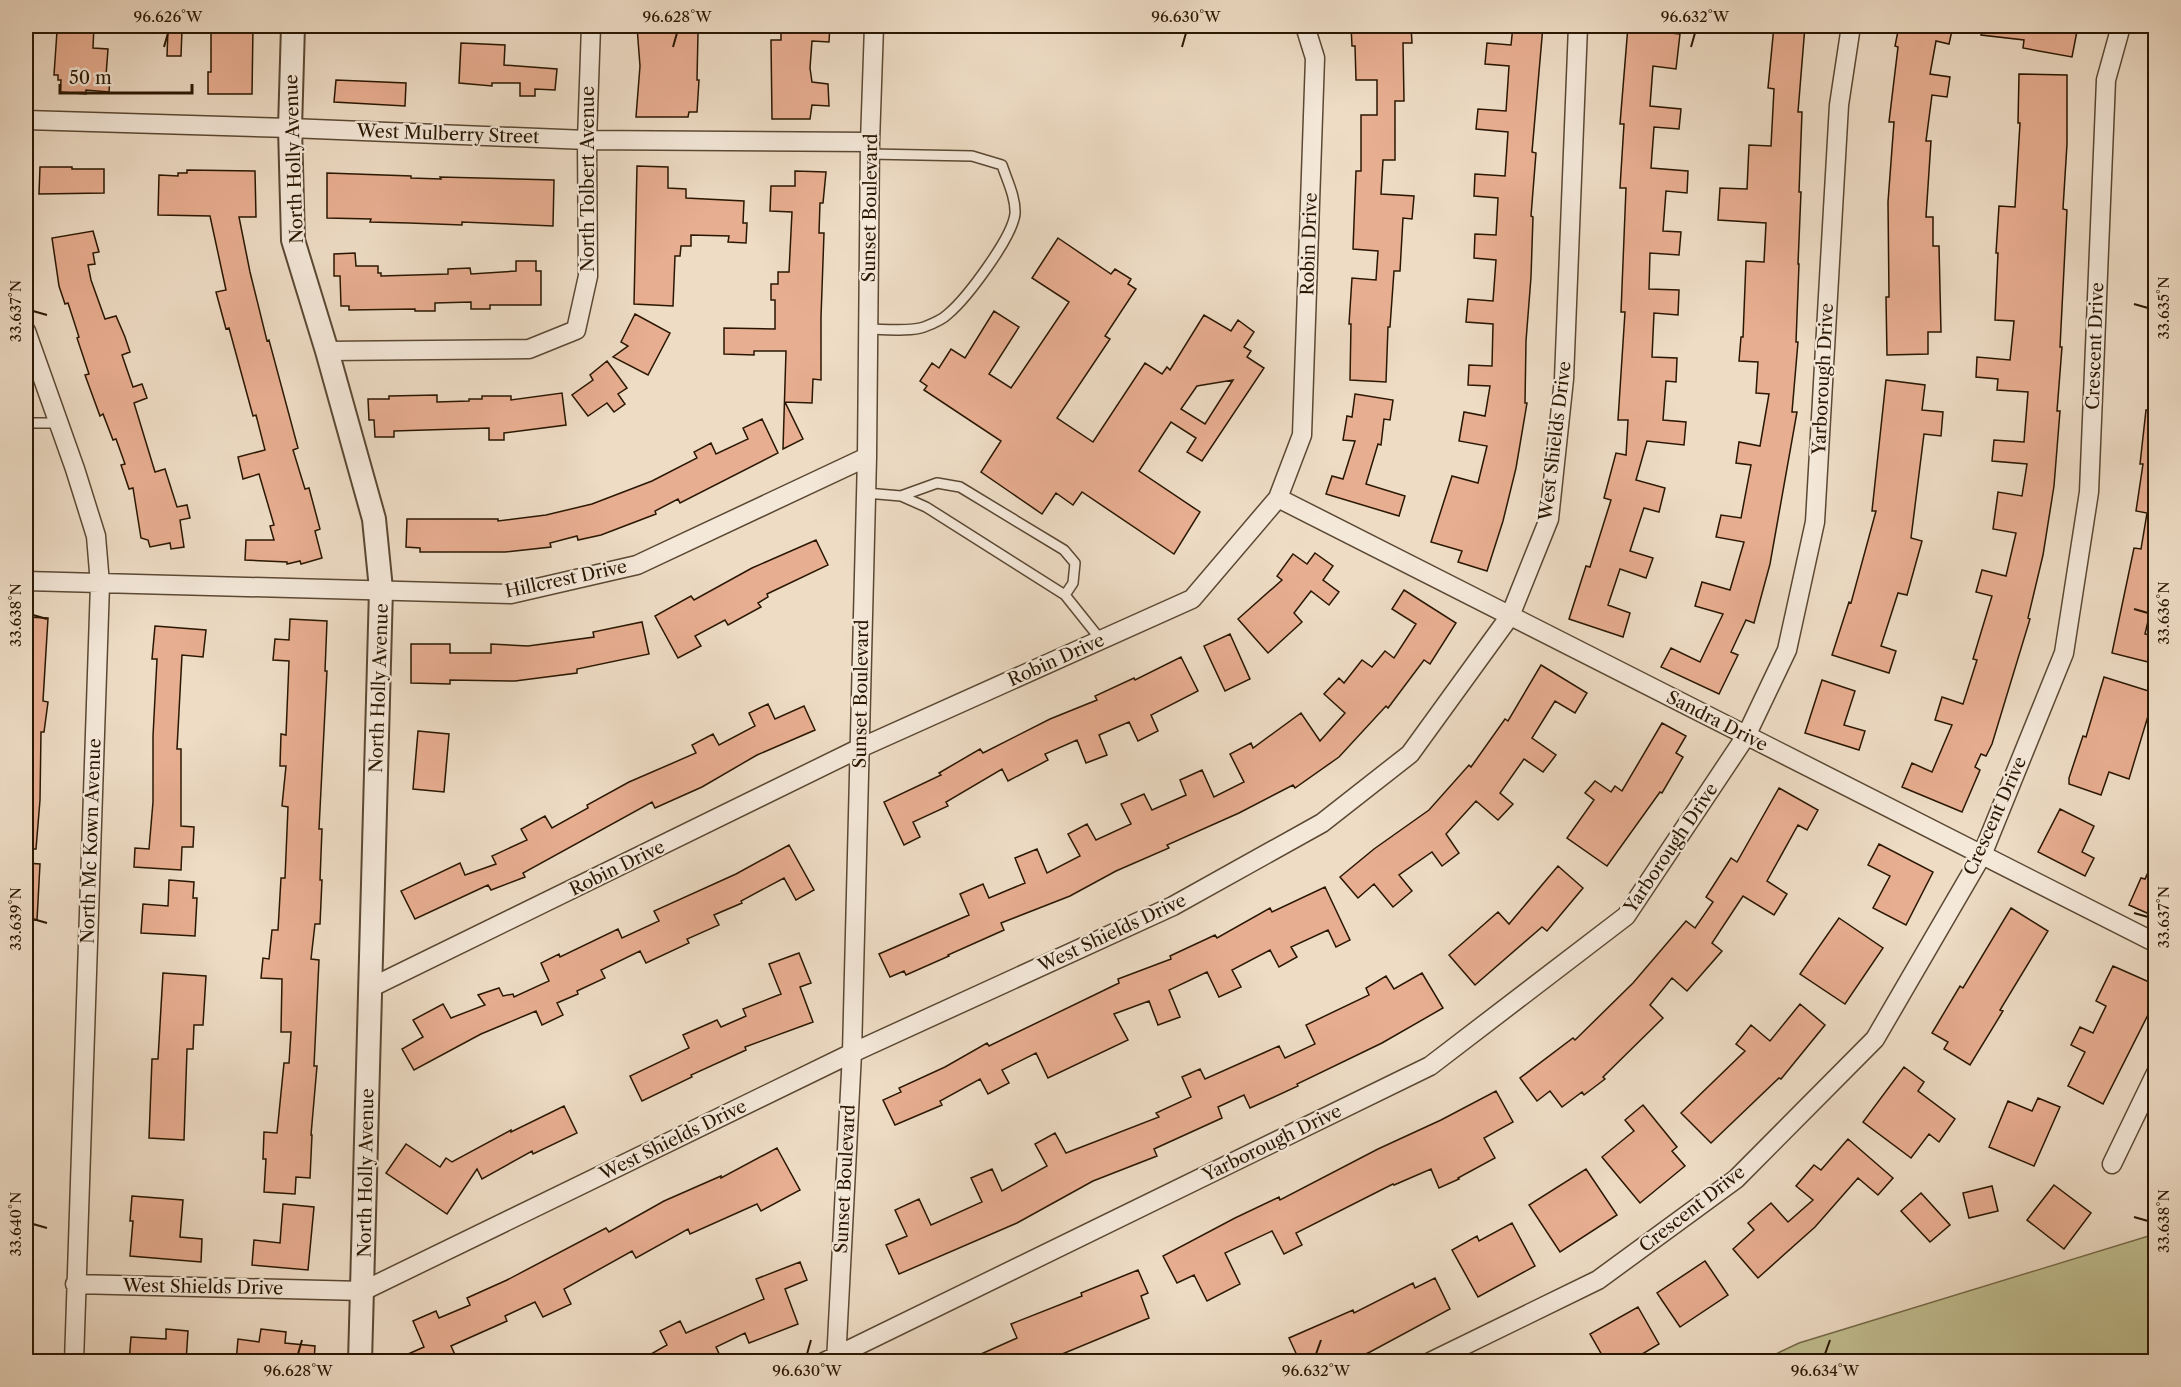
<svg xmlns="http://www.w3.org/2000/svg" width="2181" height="1387" viewBox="0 0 2181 1387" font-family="'Libre Caslon Text',serif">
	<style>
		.green { fill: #c0be90; stroke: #756a49; stroke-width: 1.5 }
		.building { fill: #e8ae91; stroke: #2a1702; stroke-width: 1.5; fill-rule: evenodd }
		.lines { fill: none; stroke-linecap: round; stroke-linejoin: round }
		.service-casing { stroke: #5b4833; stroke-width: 12 }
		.minor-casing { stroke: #5b4833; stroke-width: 21 }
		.tertiary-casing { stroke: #5b4833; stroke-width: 26 }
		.service { stroke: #f4e8d9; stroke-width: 9 }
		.minor { stroke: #f4e8d9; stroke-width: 18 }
		.tertiary { stroke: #f4e8d9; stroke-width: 22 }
		.ticks { fill: none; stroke: #2a1702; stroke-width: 2 }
		.labels { text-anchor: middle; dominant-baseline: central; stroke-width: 4.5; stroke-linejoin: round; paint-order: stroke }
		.street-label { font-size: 18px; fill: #2a1702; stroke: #f4e8d9 }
		.neatline { fill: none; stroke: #2a1702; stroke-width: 2 }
		.ticks-label { font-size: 15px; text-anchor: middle; fill: #2a1702 }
	</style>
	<rect width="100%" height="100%" fill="#eedcc5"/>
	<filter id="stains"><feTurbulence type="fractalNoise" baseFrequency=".00333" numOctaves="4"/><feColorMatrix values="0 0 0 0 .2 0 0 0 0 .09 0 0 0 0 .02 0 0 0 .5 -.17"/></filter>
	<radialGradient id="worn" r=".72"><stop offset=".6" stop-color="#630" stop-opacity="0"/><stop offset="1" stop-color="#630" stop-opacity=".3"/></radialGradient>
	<path class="green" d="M2155,1234V1361H1761L1799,1343Z"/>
	<path class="building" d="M60,26H94L93,48L108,49L106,76L110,77L109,92L86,90V94L60,92L61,80H58V75H54L57,31L60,32Z
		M230,26H253L252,94H208V72H211V33H230Z
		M781,26H830L829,42L812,41L810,68L812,82L828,84L829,106L812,105L810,119H772L771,40H781Z
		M1351,26H1411L1412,43H1403L1404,101H1395V160H1383L1381,194L1414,196L1412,219L1403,218L1400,271H1394L1390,327H1388L1386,382L1350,380L1351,324H1349L1352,278L1376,280L1378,251L1353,249L1356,171H1361V115H1377V80H1356L1355,46H1352Z
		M1513,26H1543L1532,152L1536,153L1531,216L1533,217L1531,277L1526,341L1525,403H1527L1516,468L1503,521L1487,571L1458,562L1462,551L1431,542L1452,476L1478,483L1487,446L1459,441L1464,412L1485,416L1490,386L1468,385L1469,365L1492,366L1493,324L1466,322L1468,299L1493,301L1496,260L1474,258L1475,234L1496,235L1498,198L1474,196L1475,174L1505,176L1508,132L1476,129L1478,109L1506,111L1509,66L1485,64L1487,43L1511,45Z
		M1628,26H1654L1653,31L1680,34L1676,69L1653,66L1650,106L1681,109L1679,129L1654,127L1651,168L1688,171L1687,193L1666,191L1663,231L1681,232L1679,255L1650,253L1649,289L1679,290L1678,315L1654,313L1652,357L1677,358L1676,382L1666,381L1663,420L1686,422L1684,445L1647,441L1636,480L1665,488L1659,512L1644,508L1630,551L1653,558L1646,578L1620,569L1608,605L1630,613L1623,637L1569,619L1586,566L1590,567L1611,500L1604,498L1616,453L1626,455L1628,420H1618L1625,312H1621L1626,188H1620L1624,124H1620Z
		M1774,26H1805L1798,112H1802L1799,192H1801L1798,264H1799L1796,342H1798L1792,412H1797L1770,564L1754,623L1746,620L1731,652L1738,655L1719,694L1661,667L1671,648L1700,662L1723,614L1695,606L1702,582L1730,590L1744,542L1716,537L1721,515L1741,518L1751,465L1736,463L1739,442L1760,446L1769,394L1756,393L1758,362L1739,361L1741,337H1743L1746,261L1764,262L1766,223L1718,220L1720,188L1747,189L1749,145L1771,146L1774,89L1768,88Z
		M1899,26H1953L1949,44L1936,41L1930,74L1950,77L1947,97L1932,95L1926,141H1931L1926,217H1933V246H1939L1941,332H1928V354L1887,355L1886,297H1889L1888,202L1894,122H1889L1898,47L1895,46Z
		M1982,26H2078L2072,57L2023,48L2024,40L1981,35Z
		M637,27L689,29L688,33H698L697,80H699L697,112H689L688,117H636L640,66Z
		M168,29L182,30L181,56H167Z
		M461,43L505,45L504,65L557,69L555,90L535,89V96H520V83H492V86L459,83Z
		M2019,74L2067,75V144L2063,209L2067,210L2060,347H2062L2057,411H2060L2054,486L2043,555L2028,618L2030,619L1992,744L1986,756L1981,754L1975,767L1980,770L1962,812L1902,787L1912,763L1932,772L1952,725L1935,720L1942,697L1963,704L1977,660L1973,659L1992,596L1976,592L1982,570L2006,576L2016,533L1993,529L1998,492L2022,496L2027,464L1992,461L1994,440L2024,442L2028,392L1997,390L1998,379L1976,377L1977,357L2010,360L2014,321L1995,320L1998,253H1996L1999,206L2015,207L2020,123H2018Z
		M336,80L406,83L405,106L334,102Z
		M637,166L668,167V188L686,189V198L744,201L743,223H747L746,243L728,242L729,236L691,235V246H681L680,256H675L673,306L634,304Z
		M40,167H72V169H104V193L39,194Z
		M187,170L255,171L256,217H239L250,272L267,341L269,340L298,448L293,450L305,489L309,488L320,529L315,531L322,558L301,564L300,561L287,564V562L245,560L246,540H274L270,526L274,525L259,474L243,479L238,457L265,450L256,415L253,416L229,328L226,329L216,292L226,290L210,216L158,215L159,175L178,176V173H187Z
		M795,171L826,172L823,203H820L819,233H824L821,317V380L813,379L812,403L785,402L803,439L783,449L786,351H754V355L724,354V328L775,329V300H771V284H778V272H789L792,212L770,211L771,186H795Z
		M327,173L411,176V178L441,179L440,177L554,180L553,226L462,222V225L409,223L370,222L371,219L327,218Z
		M93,231L99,252L93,253L95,264L88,265L91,280L105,319L116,316L125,337L130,352L122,355L133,387L142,384L147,398L134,403L155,472L165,469L177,507L187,505L190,518L180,520L184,547L171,549L170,543L150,547L148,540L141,538L133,488L129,489L121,465L125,464L116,439L113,440L103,414L100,416L85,375L89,374L77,338L79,337L68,303L65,304L59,286L52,238Z
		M1058,238L1111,274L1115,269L1131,279L1128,284L1136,289L1105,336L1110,339L1057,418L1093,442L1145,363L1162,374L1167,367L1170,370L1204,315L1231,331L1238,320L1254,332L1244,347L1251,351L1247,357L1264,368L1202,461L1187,452L1196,438L1171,422L1139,471L1200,512L1174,554L1082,492L1073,505L1056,493L1042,514L1010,492L981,472L1001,441L924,390L927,386L920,381L932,363L939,368L951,349L965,358L994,311L1019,327L989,374L1011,388L1069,302L1032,278ZM1233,380L1205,424L1181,409L1197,386Z
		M355,253L356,266H378V273H381V276L448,274V269L470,268L471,274L516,271V261H536V271H541V305H490V309H471V302L435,303V311H415V309L349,310V306H341L340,276H334V254Z
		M635,314L670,333L648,375L613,357L628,346L621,342Z
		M607,361L627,388L618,394L625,404L614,412L607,403L588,416L572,395L593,380L590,375Z
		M1886,380L1925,385L1922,410L1943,412L1941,436L1924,434L1911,538L1922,541L1907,595L1898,593L1881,646L1896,651L1889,673L1832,655L1849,602L1851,603L1876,511H1872Z
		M562,393L566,425L504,433V440H489V428L394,431V437H375L374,420H369L368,399H389V396L437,395V402L469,401V399H482V396H511V400Z
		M1355,394L1393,400L1390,420L1384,419L1381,445L1378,444L1366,484L1405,496L1399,516L1326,494L1332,476L1343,479L1355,441L1343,440L1347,416L1352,417Z
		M2146,410H2156V601L2153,600L2145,634L2156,636V664L2112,653L2134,548L2141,549L2147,513L2136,511L2143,464H2140Z
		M762,419L778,453L680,503L678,499L655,511L656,514L601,535L578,540L577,536L550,543L551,547L505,552H420V548L406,547L407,519H498V521L546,515L592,504L652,481L697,458L694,452L711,443L716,454L748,439L743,428Z
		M816,540L828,565L767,594L768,597L758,603L761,607L728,625L725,620L695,636L701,646L678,658L655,616L691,596L694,600L752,568Z
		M1315,553L1333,566L1323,580L1339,592L1329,605L1311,591L1294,613L1302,622L1268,653L1238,619L1282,580L1277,576L1293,554L1307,564Z
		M1404,590L1456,623L1430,664L1424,660L1388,708L1386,706L1339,757L1295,788L1293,785L1239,813L1167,845L1169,848L1116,871L1070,896L1001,923L1004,930L948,955L949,956L906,975L904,971L890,977L879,954L969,915L960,894L983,884L989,898L1025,883L1015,858L1037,849L1047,873L1080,856L1068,834L1087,824L1096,840L1131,824L1121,804L1144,794L1152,810L1186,795L1180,780L1202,770L1214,797L1244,782L1230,754L1251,743L1253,748L1301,713L1320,741L1345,713L1324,694L1339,678L1344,683L1362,660L1372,667L1385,651L1394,658L1416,624L1392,609Z
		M26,617L48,618L43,701L48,702L44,732H41L40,800L36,849H26V690L27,671L26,670Z
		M290,619L327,621L325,671H327L319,829H322L320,880H322L320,924H315L311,959L319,960L314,1066H317L311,1135H312L310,1178L296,1177L295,1194L264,1192L266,1159H263L264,1132L277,1133L284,1063H289L291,1032H281L282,979L261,978L263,958L269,959L272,930H278L281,878H285L288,807L282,806L286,766H280L281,734L286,735L289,661L273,660L275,639L289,640Z
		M642,622L649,654L577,669V673L515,681L450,680V684L411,683V644H450V653H491V644L528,646L594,637L593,632Z
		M155,626L206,630L203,657L182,655L177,749H181V826L194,827L193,847H182L181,870L134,867L135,848L149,849L153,802V736L157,659H152Z
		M1230,634L1250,679L1225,691L1204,646Z
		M1181,657L1198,691L1151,715L1158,731L1138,741L1129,722L1099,735L1107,755L1086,763L1077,740L1045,754L1048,760L1008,781L1002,769L946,802L948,806L913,822L920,837L904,845L884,802L941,775L939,773L980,749L983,753L1050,719L1097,700L1095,696L1134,678L1135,680Z
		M1541,665L1587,693L1575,713L1555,701L1532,738L1556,755L1543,772L1524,759L1500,793L1513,804L1498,820L1476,801L1446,834L1459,853L1442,866L1432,852L1399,875L1412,891L1393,907L1374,884L1358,898L1340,877L1374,849L1429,810L1469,765L1471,767L1505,719L1508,721Z
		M2104,677L2155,693L2129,779L2109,772L2101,795L2069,784V778L2083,736L2086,737Z
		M1822,680L1855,691L1844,725L1865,731L1859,750L1805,733Z
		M768,704L775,719L804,706L815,730L757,755L702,787L655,808L652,802L523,873L525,877L491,890L488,885L415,919L401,891L460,863L465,875L496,864L492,856L527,840L521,829L545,816L552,828L588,808L587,805L629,782L696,753L692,745L713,734L719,745L755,726L749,713Z
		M1662,723L1686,736L1676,753L1683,757L1662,793L1660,792L1607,866L1567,838L1594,800L1585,793L1595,781L1611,792L1615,786L1622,791Z
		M418,731L449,734L444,792L413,789Z
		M1779,788L1818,810L1807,830L1798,825L1767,881L1787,894L1774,915L1743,896L1712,943L1722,951L1687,991L1672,978L1650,1005L1663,1018L1603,1077L1605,1079L1584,1095L1582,1092L1562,1107L1550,1091L1537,1101L1520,1078L1573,1038L1575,1040L1633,983L1686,921L1695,928L1713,902L1706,897L1731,858L1737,862Z
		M2060,809L2094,826L2082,852L2094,858L2085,876L2038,852Z
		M1879,844L1933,872L1906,925L1873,908L1890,876L1868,865Z
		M789,845L814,890L796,900L784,878L741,901L742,903L714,915L719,925L687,939L689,943L646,963L640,951L601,970L605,978L577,991L578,994L557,1003L563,1015L542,1025L536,1011L481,1034L414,1070L402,1049L423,1037L413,1020L443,1004L451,1018L485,1005L478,995L499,988L503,996L513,994L514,997L549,981L541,963L559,954L560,957L618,929L622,938L659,921L654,911L736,874Z
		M2156,855V917L2129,905L2141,878L2145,879Z
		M26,863L40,864L37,920H26Z
		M1558,866L1583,888L1547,931L1542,927L1475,985L1449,955L1498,912L1509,924Z
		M169,880L194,882L193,898H197L195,936L141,933L143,904L168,906Z
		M1325,887L1350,940L1336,947L1328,930L1291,947L1297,957L1279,967L1270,950L1232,970L1241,987L1219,997L1207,972L1169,990L1180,1017L1158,1025L1149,1001L1114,1014L1128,1040L1048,1078L1036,1053L1002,1070L1009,1083L988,1094L980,1079L940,1101L942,1105L895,1125L883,1100L901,1092L899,1088L945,1067L987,1043L989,1046L1119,983L1118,979L1171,959L1170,956L1215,935L1217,938L1270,908L1272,912Z
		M2011,908L2048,931L2000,1010L2003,1011L1970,1065L1944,1049L1948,1042L1932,1033L1960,986L1963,988Z
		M1839,918L1883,948L1845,1004L1800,974Z
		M799,953L811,983L800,987L813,1022L745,1047L746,1050L691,1075L692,1077L642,1101L630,1076L689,1048L683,1035L717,1020L721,1027L746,1016L743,1009L781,994L769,964Z
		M2113,966L2156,985V999L2103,1104L2068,1086L2085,1052L2071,1045L2080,1027L2093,1033L2106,1006L2096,1001Z
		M163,973L206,976L203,1025H194L193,1049H187L184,1140L149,1138L152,1059H158Z
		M1422,973L1443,1008L1382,1043L1297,1084L1298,1086L1250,1108L1244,1095L1218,1107L1222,1118L1154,1149L1157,1156L1093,1181L1017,1223L899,1274L886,1245L907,1236L895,1210L919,1199L931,1225L982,1202L971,1178L992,1169L1002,1191L1047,1166L1035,1144L1055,1133L1066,1153L1159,1117L1156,1113L1191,1097L1182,1077L1200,1069L1205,1079L1279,1046L1285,1058L1315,1044L1306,1025L1369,995L1366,988L1386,976L1394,989Z
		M1800,1004L1825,1025L1781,1079L1779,1078L1711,1143L1681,1113L1745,1051L1736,1044L1751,1025L1770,1041Z
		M1904,1067L1924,1082L1918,1091L1955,1119L1939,1142L1929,1134L1911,1158L1863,1122Z
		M1496,1091L1513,1122L1484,1138L1495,1158L1458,1178L1459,1179L1439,1188L1431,1169L1394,1185L1393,1184L1296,1233L1302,1245L1284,1254L1272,1231L1225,1253L1240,1284L1207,1301L1194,1275L1177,1283L1163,1256L1235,1218L1279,1197L1280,1200L1378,1149L1441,1120Z
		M2038,1098L2060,1107L2034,1166L1989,1147L2008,1101L2032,1111Z
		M1643,1105L1677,1147L1672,1151L1685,1166L1640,1203L1602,1157L1634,1131L1625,1120Z
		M564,1106L577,1133L533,1154L532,1151L482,1179L477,1169L447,1214L386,1173L406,1144L440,1167L446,1158L452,1162L511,1130V1132Z
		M1848,1139L1893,1178L1878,1195L1858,1178L1815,1227L1758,1278L1733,1249L1754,1230L1748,1223L1771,1203L1788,1222L1813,1200L1796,1186L1814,1165L1821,1170Z
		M777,1148L800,1190L761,1211L757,1204L690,1234L688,1229L636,1258L632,1251L564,1289L571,1304L543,1317L535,1302L505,1316L507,1321L451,1346L456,1357L446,1362H390L424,1347L413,1321L436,1311L439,1318L470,1305L467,1298L507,1280L606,1228L609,1232L664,1201L721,1176V1178Z
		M1586,1169L1617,1215L1560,1252L1529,1205Z
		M2054,1185L2091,1213L2064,1249L2027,1220Z
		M1992,1186L1998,1211L1969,1218L1963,1193Z
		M1921,1193L1950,1225L1930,1242L1901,1211Z
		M132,1196L183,1200L180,1237L202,1239L201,1262L130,1256L133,1221H130Z
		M283,1204L314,1207L308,1270L252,1265L254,1240L280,1243Z
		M1512,1223L1535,1266L1478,1297L1452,1250L1477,1236L1479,1241Z
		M1705,1261L1728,1295L1680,1327L1657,1293Z
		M800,1262L807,1280L785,1289L798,1324L749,1343L745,1333L716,1347L723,1362H637L667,1345L660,1331L680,1321L686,1333L764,1299L756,1279Z
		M1138,1270L1148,1293L1141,1296L1149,1318L1043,1362H963L1017,1338L1011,1324L1082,1296L1081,1293Z
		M1435,1278L1450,1309L1370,1352L1348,1362H1300L1289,1338L1353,1310L1354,1313L1413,1283L1415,1288Z
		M1638,1307L1659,1344L1629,1362H1606L1590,1334Z
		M166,1329L188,1331L186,1362H129L131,1337L166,1339Z
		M261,1329L286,1332L285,1343L315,1346L314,1362H236L238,1339L259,1342Z"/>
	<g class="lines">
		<defs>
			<path id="service" d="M868,329C883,329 911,332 924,327C932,324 942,320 948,314C967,298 1012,238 1015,214C1016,198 1007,180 1002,165L972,156L870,154
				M26,423H58
				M866,493L901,496L926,507L1065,595L1101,640
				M901,496L937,483L960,487L1064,550L1075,563L1073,583L1065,595"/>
			<path id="minor" d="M26,120L290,128L587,140L870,142
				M26,331L75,469L96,536L100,584L74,1362
				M327,351L529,349L576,330L588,276L587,140L591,26
				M1278,498L2156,943
				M26,581L511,594L637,565L867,457
				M370,988L860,748L1192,599L1278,498L1302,435L1315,58L1305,26
				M2112,1164L2156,1073
				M75,1284L363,1291L852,1053L1173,906L1322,823L1410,754L1510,616L1549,519L1564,379L1578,26
				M824,1362L1430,1066L1626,916L1746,736L1787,650L1815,522L1839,105L1851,26
				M836,1362L852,1053L867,457L870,142L874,26
				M1430,1362L1598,1280L1736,1179L1875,1039L1982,855L2064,653L2089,492L2106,80L2121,26"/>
			<path id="tertiary" d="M293,26L290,128L293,240L327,351L374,519L381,589L360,1362"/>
		</defs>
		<use href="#service" class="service-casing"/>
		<use href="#minor" class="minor-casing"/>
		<use href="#tertiary" class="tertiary-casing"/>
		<use href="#service" class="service"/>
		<use href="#minor" class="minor"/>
		<use href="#tertiary" class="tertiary"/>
	</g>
	<path class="ticks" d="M164,47L168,33M673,47L677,33M1182,47L1186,33M1691,47L1695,33M2134,304L2148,308M33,311L47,315M2134,609L2148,613M33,615L47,619M2134,913L2148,917M33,919L47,923M2134,1217L2148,1221M33,1224L47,1228M298,1354L302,1340M807,1354L811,1340M1316,1354L1321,1340M1825,1354L1830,1340"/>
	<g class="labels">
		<g class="street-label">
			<text transform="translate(448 134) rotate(2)">West Mulberry Street</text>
			<text transform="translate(294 159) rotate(-92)">North Holly Avenue</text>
			<text transform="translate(588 179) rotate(-90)">North Tolbert Avenue</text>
			<text transform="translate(870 208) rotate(-89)">Sunset Boulevard</text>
			<text transform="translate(1309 244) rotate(-88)">Robin Drive</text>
			<text transform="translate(2095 346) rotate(-88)">Crescent Drive</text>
			<text transform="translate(1823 379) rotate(-87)">Yarborough Drive</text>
			<text transform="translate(1555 441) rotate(-83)">West Shields Drive</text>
			<text transform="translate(566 579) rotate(-12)">Hillcrest Drive</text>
			<text transform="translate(1056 660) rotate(-24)">Robin Drive</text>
			<text transform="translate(379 688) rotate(-88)">North Holly Avenue</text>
			<text transform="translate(861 694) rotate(-89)">Sunset Boulevard</text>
			<text transform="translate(1717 721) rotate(27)">Sandra Drive</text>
			<text transform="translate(1995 816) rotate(-66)">Crescent Drive</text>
			<text transform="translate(91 841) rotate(-88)">North Mc Kown Avenue</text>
			<text transform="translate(1671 848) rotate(-56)">Yarborough Drive</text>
			<text transform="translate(617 868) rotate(-26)">Robin Drive</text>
			<text transform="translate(1112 933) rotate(-25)">West Shields Drive</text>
			<text transform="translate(673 1140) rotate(-26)">West Shields Drive</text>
			<text transform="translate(1272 1143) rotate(-26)">Yarborough Drive</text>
			<text transform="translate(366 1173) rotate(-89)">North Holly Avenue</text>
			<text transform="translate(845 1179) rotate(-87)">Sunset Boulevard</text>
			<text transform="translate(1692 1209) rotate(-38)">Crescent Drive</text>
			<text transform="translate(203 1287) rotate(1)">West Shields Drive</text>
		</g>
	</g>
	<rect width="2181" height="1387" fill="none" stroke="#eedcc5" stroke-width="66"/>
	<path d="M60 84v9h132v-9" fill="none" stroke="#2a1702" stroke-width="3"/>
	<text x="69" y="84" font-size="18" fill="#2a1702" stroke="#f4e8d9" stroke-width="4.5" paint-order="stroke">50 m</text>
	<rect x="33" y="33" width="2115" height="1321" class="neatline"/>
	<g class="ticks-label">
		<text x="168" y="22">96.626°W</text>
		<text x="677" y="22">96.628°W</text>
		<text x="1186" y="22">96.630°W</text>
		<text x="1695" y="22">96.632°W</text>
		<text transform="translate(2164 308) rotate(-90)" y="5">33.635°N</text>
		<text transform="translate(16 311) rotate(-90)" y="5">33.637°N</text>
		<text transform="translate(2164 613) rotate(-90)" y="5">33.636°N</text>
		<text transform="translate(16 615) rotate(-90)" y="5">33.638°N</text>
		<text transform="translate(2164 917) rotate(-90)" y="5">33.637°N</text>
		<text transform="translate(16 919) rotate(-90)" y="5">33.639°N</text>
		<text transform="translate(2164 1221) rotate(-90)" y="5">33.638°N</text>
		<text transform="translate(16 1224) rotate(-90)" y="5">33.640°N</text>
		<text x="298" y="1376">96.628°W</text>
		<text x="807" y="1376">96.630°W</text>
		<text x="1316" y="1376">96.632°W</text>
		<text x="1825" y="1376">96.634°W</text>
	</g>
	<rect width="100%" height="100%" filter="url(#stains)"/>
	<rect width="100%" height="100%" fill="url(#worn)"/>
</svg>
